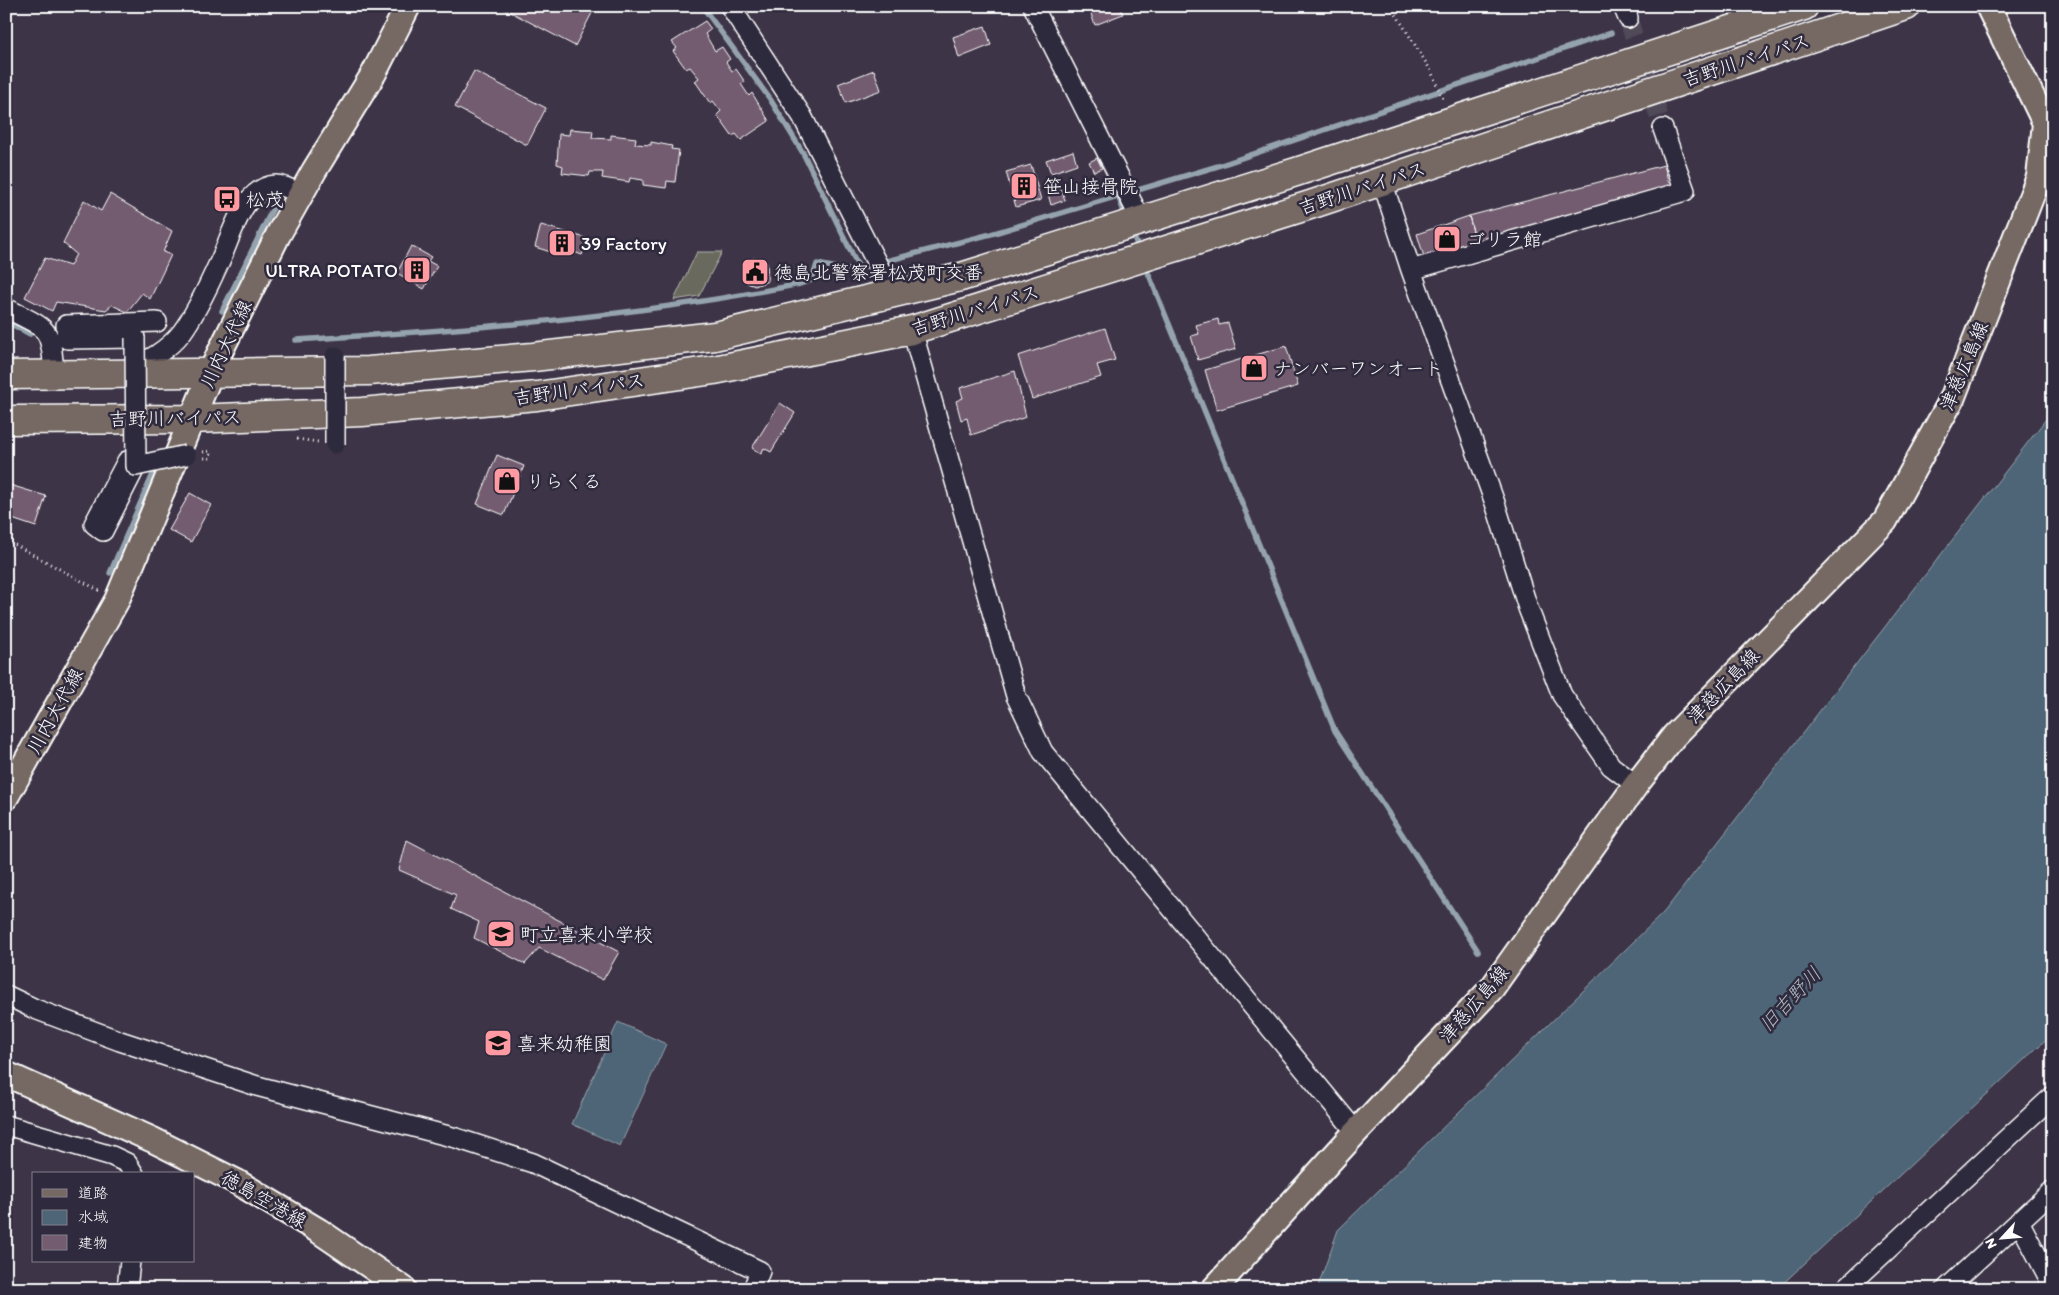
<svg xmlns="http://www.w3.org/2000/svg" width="2059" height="1295" viewBox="0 0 2059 1295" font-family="Itim,'Klee One',sans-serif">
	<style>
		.green { fill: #696b5d; stroke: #b4b5ae }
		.water { fill: #4d6577; stroke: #94a3ad }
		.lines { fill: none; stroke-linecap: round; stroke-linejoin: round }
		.stream { stroke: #94a3ad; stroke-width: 5.5 }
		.building { fill: #735c6f; stroke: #fff }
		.minor-tunnel { stroke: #504859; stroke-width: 19; stroke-dasharray: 19 9; stroke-linecap: butt }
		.minor-casing { stroke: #fff; stroke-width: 22 }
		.major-casing { stroke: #fff; stroke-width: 28 }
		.highway-casing { stroke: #fff; stroke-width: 31 }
		.path { stroke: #fff; stroke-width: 3; stroke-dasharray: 1 4; stroke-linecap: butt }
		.minor { stroke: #2f2a3d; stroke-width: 19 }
		.major { stroke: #766964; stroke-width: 24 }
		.highway { stroke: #766964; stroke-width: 28 }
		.minor-bridge-casing { stroke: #fff; stroke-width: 22; stroke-linecap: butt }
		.minor-bridge { stroke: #2f2a3d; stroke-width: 19 }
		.labels { text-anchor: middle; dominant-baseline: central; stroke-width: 5; stroke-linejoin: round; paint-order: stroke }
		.street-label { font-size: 19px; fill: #fff; stroke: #2f2a3d }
		.poi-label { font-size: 19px; fill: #fff; stroke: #2f2a3d; text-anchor: start }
		.water-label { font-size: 20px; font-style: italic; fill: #afbac2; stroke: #2f2a3d }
	</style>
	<rect width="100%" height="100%" fill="#3d3447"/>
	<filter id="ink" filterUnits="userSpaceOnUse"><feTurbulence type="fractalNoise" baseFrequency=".02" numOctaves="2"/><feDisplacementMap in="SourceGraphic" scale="10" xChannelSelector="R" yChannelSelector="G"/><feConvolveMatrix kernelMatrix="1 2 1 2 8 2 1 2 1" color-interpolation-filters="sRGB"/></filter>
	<g filter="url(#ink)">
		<path class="green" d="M697,252H722L699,296L674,300Z"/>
		<path class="water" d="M2053,384V1033L1777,1289H1317L1338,1230L1664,912L2046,419Z
			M618,1022L666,1044L620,1146L572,1124Z"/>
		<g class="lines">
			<path class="stream" d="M702,6L770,99L803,153L859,268L991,234L1218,166L1611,33
				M1117,193L1126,217
				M1131,230L1140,252
				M1145,265L1335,731L1478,951
				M222,311L275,204
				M6,321L30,334
				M296,340C465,330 634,317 800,284L812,280L817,264L848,270L862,267
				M110,573L157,465"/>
		</g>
		<path class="building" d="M504,6H588L594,9L575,46L503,8Z
			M1088,6H1119L1123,14L1095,25Z
			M1527,6H1546L1528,10Z
			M705,21L711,29L705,34L715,51L722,47L730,59L726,62L732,71L736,69L745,82L741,84L749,96L752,93L769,121L741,140L736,134L732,136L717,115L721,111L713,101L710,103L695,81L699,78L690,67L686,69L673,51L677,48L672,42Z
			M985,26L991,45L959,58L953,37Z
			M874,70L881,90L846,103L838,84Z
			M474,71L546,108L527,145L455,107Z
			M570,129L593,131L592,138L611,139V135L636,138L635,144L651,145V142L672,146L671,149L679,150L675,182L667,181L666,188L643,185V180L630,178L629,182L602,178L603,172H590L589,176L562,173L563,166L557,164L559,134L569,135Z
			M1073,151L1077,164L1051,173L1046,160Z
			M1097,158L1102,168L1094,172L1089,162Z
			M1031,165L1041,200L1016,207L1006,172Z
			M1664,165L1670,188L1476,243L1469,216Z
			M1060,186L1065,200L1051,205L1047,190Z
			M110,194L172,231L163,252L171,255L150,299L142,293L127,312L112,305L106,310L56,302L52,311L25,297L45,258L70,266L76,254L63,243L84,200L101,211Z
			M1469,216L1476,243L1425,260L1417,234Z
			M541,225L589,239L582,255L563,248L560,255L535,247Z
			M411,246L431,257L428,261L437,266L424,289L397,273Z
			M754,258L767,263L768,281L755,286L747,283L744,272L748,261Z
			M1218,319L1219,325L1228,323L1236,349L1198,360L1191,336L1199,334L1196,325Z
			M1105,328L1115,360L1097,365L1101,377L1032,399L1018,356Z
			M1286,346L1298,386L1217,410L1205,370Z
			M1015,371L1026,417L971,435L967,418L961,420L956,401L963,398L960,388Z
			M780,403L795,413L771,452L764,448L761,454L752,448Z
			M497,455L524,466L504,515L477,504Z
			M10,485L46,496L36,527L6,517V495Z
			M190,493L211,505L191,542L169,530Z
			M407,840L619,952L603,980L539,948L525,964L474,938L479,922L451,909L456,895L399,870Z"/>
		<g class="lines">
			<path class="minor-tunnel" d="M1628,18L1663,129"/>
			<defs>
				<path id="minor" d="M730,6L802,116L893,295
					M1033,6L1141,220
					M1623,6L1628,18
					M1382,181L1411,270L1495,503L1528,608L1562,695L1611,766L1636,785
					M1411,270L1685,191L1663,129
					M6,308C48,330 51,325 54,375
					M912,330L1016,696L1043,752L1356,1132
					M135,338L67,339L66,325L157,322
					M126,370C148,361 167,351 182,332C196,313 208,287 218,265C231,240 241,187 276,185C285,185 293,191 301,195
					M127,461L94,524L103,531L136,466
					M6,995L35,1009L120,1041L257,1086L456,1138L533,1163L760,1271L753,1289
					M6,1125L112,1156L127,1163L134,1174
					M2019,1221L2053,1286
					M127,1289L130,1261
					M1845,1289L2053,1096
					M1946,1289L2053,1190"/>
				<path id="major" d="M6,797L117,600L218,356L278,235L314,171L374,73L408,6
					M6,1074L153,1140L237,1182L319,1231L404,1289
					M1214,1289L1356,1132L1492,988L1636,785L1674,736L1885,521L1952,399L2039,177L2045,123L1989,8"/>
				<path id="highway" d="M6,375L369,371L533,357L715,336L961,277L1296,172L1804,6
					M6,420L193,419L362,412L537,396L714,370L912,330L1310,205L1906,6"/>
			</defs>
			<use href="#minor" class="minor-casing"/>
			<use href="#major" class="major-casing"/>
			<use href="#highway" class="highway-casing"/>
			<path class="path" d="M1391,6L1431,71L1444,101
				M297,439L318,442
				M203,452L210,451L211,458H204
				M6,540L100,591"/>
			<use href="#minor" class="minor"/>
			<use href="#major" class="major"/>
			<use href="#highway" class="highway"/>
			<defs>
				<path id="minor-bridge" d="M135,338L136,466L186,455
					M335,444V356"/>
			</defs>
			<use href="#minor-bridge" class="minor-bridge-casing"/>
			<use href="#minor-bridge" class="minor-bridge"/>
		</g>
	</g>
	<defs>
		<symbol id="building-square" viewBox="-11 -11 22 22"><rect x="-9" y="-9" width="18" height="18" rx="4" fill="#ff9aa2" stroke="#2f2a3d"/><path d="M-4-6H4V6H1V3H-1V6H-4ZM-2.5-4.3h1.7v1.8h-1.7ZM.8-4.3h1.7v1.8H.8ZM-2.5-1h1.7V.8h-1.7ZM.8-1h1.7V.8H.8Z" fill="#111"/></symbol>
		<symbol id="bus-square" viewBox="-11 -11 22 22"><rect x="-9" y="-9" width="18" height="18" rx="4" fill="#ff9aa2" stroke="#2f2a3d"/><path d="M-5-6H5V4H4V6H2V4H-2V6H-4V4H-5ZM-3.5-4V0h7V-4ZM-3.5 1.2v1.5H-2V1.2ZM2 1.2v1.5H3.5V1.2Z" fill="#111"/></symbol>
		<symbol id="shop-square" viewBox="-11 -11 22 22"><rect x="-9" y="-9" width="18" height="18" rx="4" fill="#ff9aa2" stroke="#2f2a3d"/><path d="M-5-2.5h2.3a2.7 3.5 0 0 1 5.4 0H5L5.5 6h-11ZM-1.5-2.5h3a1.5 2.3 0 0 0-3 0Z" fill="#111"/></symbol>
		<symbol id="civic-square" viewBox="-11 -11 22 22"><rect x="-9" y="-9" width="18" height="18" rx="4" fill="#ff9aa2" stroke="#2f2a3d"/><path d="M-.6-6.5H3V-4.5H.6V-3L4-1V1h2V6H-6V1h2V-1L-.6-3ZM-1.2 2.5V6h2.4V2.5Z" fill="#111"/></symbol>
		<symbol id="school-square" viewBox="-11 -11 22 22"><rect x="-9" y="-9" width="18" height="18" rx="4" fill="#ff9aa2" stroke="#2f2a3d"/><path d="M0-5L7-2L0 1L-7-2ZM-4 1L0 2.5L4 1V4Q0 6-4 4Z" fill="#111"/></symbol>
	</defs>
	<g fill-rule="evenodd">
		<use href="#building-square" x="1008" y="170" width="32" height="32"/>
		<use href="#bus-square" x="211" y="183" width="32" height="32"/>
		<use href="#shop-square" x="1431" y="223" width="32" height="32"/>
		<use href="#building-square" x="546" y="227" width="32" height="32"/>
		<use href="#building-square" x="401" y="254" width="32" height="32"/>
		<use href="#civic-square" x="739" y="256" width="32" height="32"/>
		<use href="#shop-square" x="1238" y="352" width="32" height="32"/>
		<use href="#shop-square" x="491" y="465" width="32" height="32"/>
		<use href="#school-square" x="485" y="918" width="32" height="32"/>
		<use href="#school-square" x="482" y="1027" width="32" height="32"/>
	</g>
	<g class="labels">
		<g class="street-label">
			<text transform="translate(1746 60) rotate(-18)">吉野川バイパス</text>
			<text transform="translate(1362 188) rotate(-18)">吉野川バイパス</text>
			<text transform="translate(975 310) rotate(-17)">吉野川バイパス</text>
			<text transform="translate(226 344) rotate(-65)">川内大代線</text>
			<text transform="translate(1964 366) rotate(-67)">津慈広島線</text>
			<text transform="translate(579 389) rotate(-8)">吉野川バイパス</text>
			<text transform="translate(175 418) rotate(-1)">吉野川バイパス</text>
			<text transform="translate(1723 686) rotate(-46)">津慈広島線</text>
			<text transform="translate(55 711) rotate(-61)">川内大代線</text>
			<text transform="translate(1474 1004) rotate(-49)">津慈広島線</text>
			<text transform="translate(264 1199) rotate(30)">徳島空港線</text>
		</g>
		<g class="poi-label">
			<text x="1043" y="186">笹山接骨院</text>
			<text x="246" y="199">松茂</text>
			<text x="1466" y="239">ゴリラ館</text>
			<text x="581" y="243">39 Factory</text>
			<text x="398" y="270" text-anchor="end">ULTRA POTATO</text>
			<text x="774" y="272">徳島北警察署松茂町交番</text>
			<text x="1273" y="368">ナンバーワンオート</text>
			<text x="526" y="481">りらくる</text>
			<text x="520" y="934">町立喜来小学校</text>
			<text x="517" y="1043">喜来幼稚園</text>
		</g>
		<g class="water-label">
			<text transform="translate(1790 999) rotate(-47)">旧吉野川</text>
		</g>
	</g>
	<rect width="2059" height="1295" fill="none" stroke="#2f2a3d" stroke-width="25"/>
	<rect x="12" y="12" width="2034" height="1270" fill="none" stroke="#fff" stroke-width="2" filter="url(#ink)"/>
	<rect x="32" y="1172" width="162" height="90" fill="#2f2a3d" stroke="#827f8b"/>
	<rect x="42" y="1189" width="25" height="8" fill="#766964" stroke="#827f8b"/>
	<text x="78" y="1198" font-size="15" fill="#ffffff">道路</text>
	<rect x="42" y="1210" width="25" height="15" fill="#4d6577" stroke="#827f8b"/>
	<text x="78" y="1222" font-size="15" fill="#ffffff">水域</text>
	<rect x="42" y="1235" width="25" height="15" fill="#735c6f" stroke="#827f8b"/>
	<text x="78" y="1248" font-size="15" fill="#ffffff">建物</text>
	<g transform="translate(2002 1238) rotate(244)" stroke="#2f2a3d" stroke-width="4" paint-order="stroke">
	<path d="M0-4L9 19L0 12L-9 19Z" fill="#ffffff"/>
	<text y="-8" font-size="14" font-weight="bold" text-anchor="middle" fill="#ffffff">N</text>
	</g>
</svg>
